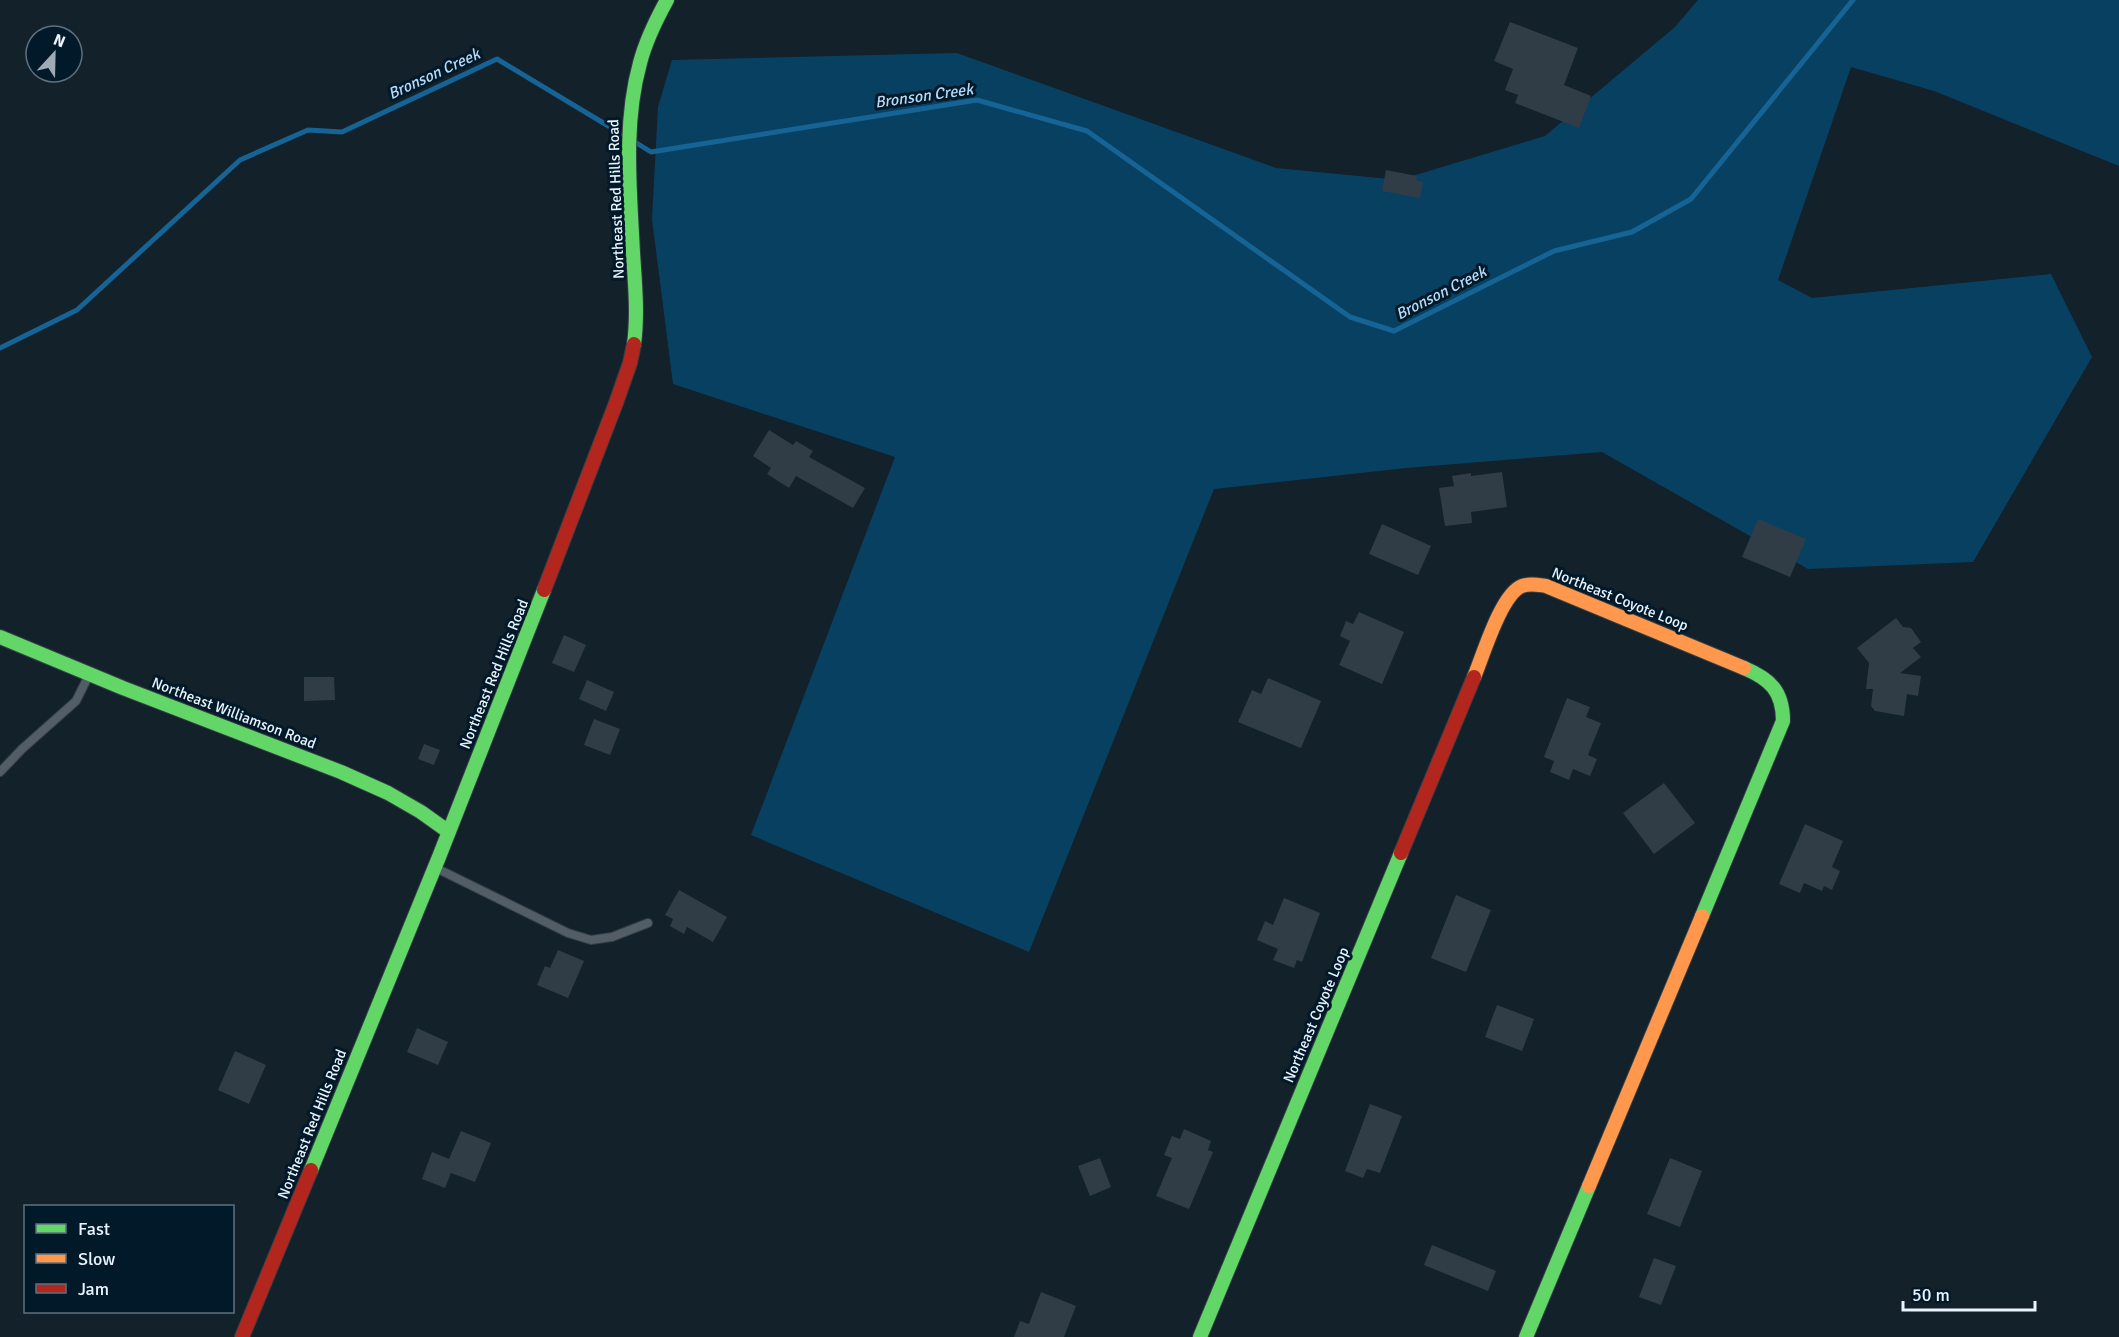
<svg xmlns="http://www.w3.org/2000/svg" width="2119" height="1337" viewBox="0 0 2119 1337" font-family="Signika,sans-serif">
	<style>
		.green { fill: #084062 }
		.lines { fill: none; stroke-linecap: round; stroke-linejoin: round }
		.stream { stroke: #166495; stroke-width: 5 }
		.building { fill: #303d47 }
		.lane-casing { stroke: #333e46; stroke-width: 10 }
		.fast-casing { stroke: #333e46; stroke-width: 16 }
		.slow-casing { stroke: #333e46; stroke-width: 16 }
		.jam-casing { stroke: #333e46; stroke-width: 16 }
		.lane { stroke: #525d66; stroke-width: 8 }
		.fast { stroke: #63d668; stroke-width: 14 }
		.slow { stroke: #ff974d; stroke-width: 14 }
		.jam { stroke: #b3261e; stroke-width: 14 }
		.labels { text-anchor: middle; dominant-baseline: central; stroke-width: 6; stroke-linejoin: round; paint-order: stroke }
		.street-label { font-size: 15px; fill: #e9f4fe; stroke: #021929 }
		.water-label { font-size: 16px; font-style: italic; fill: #b5daf8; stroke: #021929 }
	</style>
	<rect width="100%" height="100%" fill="#13212a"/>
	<path class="green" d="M1698,0H2119V166L1934,91L1851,67L1778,280L1812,298L2051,274L2092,357L1973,562L1808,569L1602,452L1406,468L1214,489L1029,952L751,835L895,457L673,384L652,219L658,107L672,60L957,53L1276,168L1399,180L1545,136L1675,27Z"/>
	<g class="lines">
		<path class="stream" d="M635,142L651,152L977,100L1087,131L1350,317L1394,331L1554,251L1632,232L1691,199L1853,0
			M0,348L77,310L240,160L308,130L342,132L497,59L625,136"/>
	</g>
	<path class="building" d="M1510,22L1578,48L1564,85L1591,96L1579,128L1515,103L1518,95L1505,90L1513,69L1494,61Z
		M1386,170L1417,176L1416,180L1423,182L1420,198L1382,191Z
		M769,430L793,445L796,441L813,451L809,457L865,488L853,508L796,476L789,488L767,474L771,468L753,456Z
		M1502,472L1507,507L1471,512L1472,523L1445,526L1439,488L1454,486L1452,476L1471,473V476Z
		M1758,519L1806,539L1790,577L1742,557Z
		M1382,524L1431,546L1418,575L1369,554Z
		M1359,612L1404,632L1382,684L1339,665L1350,641L1340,636L1346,621L1353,624Z
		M1896,618L1903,627L1911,628L1921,642L1913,648L1921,657L1900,673L1921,676L1918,696L1907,694L1904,716L1875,711L1871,706L1873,689H1866L1869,663L1857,648Z
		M564,635L586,645L574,672L552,663Z
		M304,677H334L335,700L304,701Z
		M1268,678L1321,701L1301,748L1238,722L1252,690L1261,694Z
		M587,680L614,692L606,711L579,699Z
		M1567,698L1590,707L1586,717L1601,723L1588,755L1597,759L1590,776L1573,769L1569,780L1550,772L1554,761L1544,757Z
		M594,719L620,729L610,755L584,745Z
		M424,744L440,750L434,765L418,759Z
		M1664,783L1695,823L1654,854L1623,813Z
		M1805,824L1843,841L1832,867L1840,871L1832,890L1824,886L1822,891L1804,883L1800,893L1779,884Z
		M679,890L727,917L713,942L687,927L684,934L670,926L673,919L665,915Z
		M1456,895L1491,910L1466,972L1431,958Z
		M1284,898L1320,913L1302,962L1297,960L1294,968L1273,960L1278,949L1257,940L1265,921L1273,925Z
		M558,950L584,961L568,998L537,985L545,966L550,968Z
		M1497,1005L1534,1019L1522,1051L1485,1037Z
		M417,1028L448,1042L438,1065L407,1052Z
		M235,1051L266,1065L249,1104L218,1090Z
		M1370,1104L1402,1116L1380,1173L1367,1169L1363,1178L1345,1171Z
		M1184,1129L1211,1141L1208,1150L1213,1152L1189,1209L1156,1196L1172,1158L1164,1155L1172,1136L1180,1139Z
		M461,1131L491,1143L475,1182L451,1173L445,1188L422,1179L432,1152L449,1159Z
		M1100,1158L1111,1187L1090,1196L1078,1166Z
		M1670,1158L1702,1171L1680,1227L1647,1214Z
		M1432,1245L1496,1271L1488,1291L1424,1265Z
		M1654,1258L1676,1266L1661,1305L1639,1297Z
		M1041,1292L1076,1306L1064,1337H1014L1020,1321L1029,1324Z"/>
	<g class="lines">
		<defs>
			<path id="lane" d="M0,772L22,749L76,701L89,675
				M436,868L568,933L591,940L612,937L648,923"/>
			<path id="fast" d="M634,344C638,314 635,284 633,253C630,190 623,124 640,63C646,40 656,20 667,0
				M0,637L123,688L341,772L388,793L421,812L449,832
				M1702,916L1783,721C1783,691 1770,679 1744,668
				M311,1170L439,857L544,590
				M1200,1337L1401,853
				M1526,1337L1589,1186"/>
			<path id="slow" d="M1474,677C1483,656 1501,594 1522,586C1530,583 1538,585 1546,586L1744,668
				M1589,1186L1702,916"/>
			<path id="jam" d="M544,590L616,403L630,363L634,344
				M1401,853L1474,677
				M242,1337L311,1170"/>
		</defs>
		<use href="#lane" class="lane-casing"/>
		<use href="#fast" class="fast-casing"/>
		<use href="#slow" class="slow-casing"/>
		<use href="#jam" class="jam-casing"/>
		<use href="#lane" class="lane"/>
		<use href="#fast" class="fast"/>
		<use href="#slow" class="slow"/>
		<use href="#jam" class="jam"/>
	</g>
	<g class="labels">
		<g class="street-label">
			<text transform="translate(616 199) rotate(-92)">Northeast Red Hills Road</text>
			<text transform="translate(1620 599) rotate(22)">Northeast Coyote Loop</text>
			<text transform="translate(494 674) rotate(-68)">Northeast Red Hills Road</text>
			<text transform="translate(234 713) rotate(21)">Northeast Williamson Road</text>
			<text transform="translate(1316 1015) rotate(-67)">Northeast Coyote Loop</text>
			<text transform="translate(312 1124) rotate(-68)">Northeast Red Hills Road</text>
		</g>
		<g class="water-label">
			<text transform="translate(434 74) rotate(-25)">Bronson Creek</text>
			<text transform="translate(924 96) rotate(-8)">Bronson Creek</text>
			<text transform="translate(1441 293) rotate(-27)">Bronson Creek</text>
		</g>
	</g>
	<rect x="24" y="1205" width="210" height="108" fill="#021929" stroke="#5e717e" stroke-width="1.5"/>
	<rect x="36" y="1224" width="30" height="9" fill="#63d668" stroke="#5e717e" stroke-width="1.5"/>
	<text x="78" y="1235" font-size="18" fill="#e9f4fe">Fast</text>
	<rect x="36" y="1254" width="30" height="9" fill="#ff974d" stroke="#5e717e" stroke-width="1.5"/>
	<text x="78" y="1265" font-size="18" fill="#e9f4fe">Slow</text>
	<rect x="36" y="1284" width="30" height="9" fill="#b3261e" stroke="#5e717e" stroke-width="1.5"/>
	<text x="78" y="1295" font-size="18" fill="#e9f4fe">Jam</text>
	<g transform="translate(54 54) rotate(22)"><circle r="28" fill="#021929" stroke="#5e717e" stroke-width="1.5"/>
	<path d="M0-4.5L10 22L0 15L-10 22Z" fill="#9eaab4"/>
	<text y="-9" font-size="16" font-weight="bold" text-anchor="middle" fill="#e9f4fe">N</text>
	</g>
	<path d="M1903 1301v9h132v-9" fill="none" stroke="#e9f4fe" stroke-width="3"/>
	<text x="1912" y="1301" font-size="18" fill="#e9f4fe" stroke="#021929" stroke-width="4.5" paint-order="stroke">50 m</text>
</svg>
